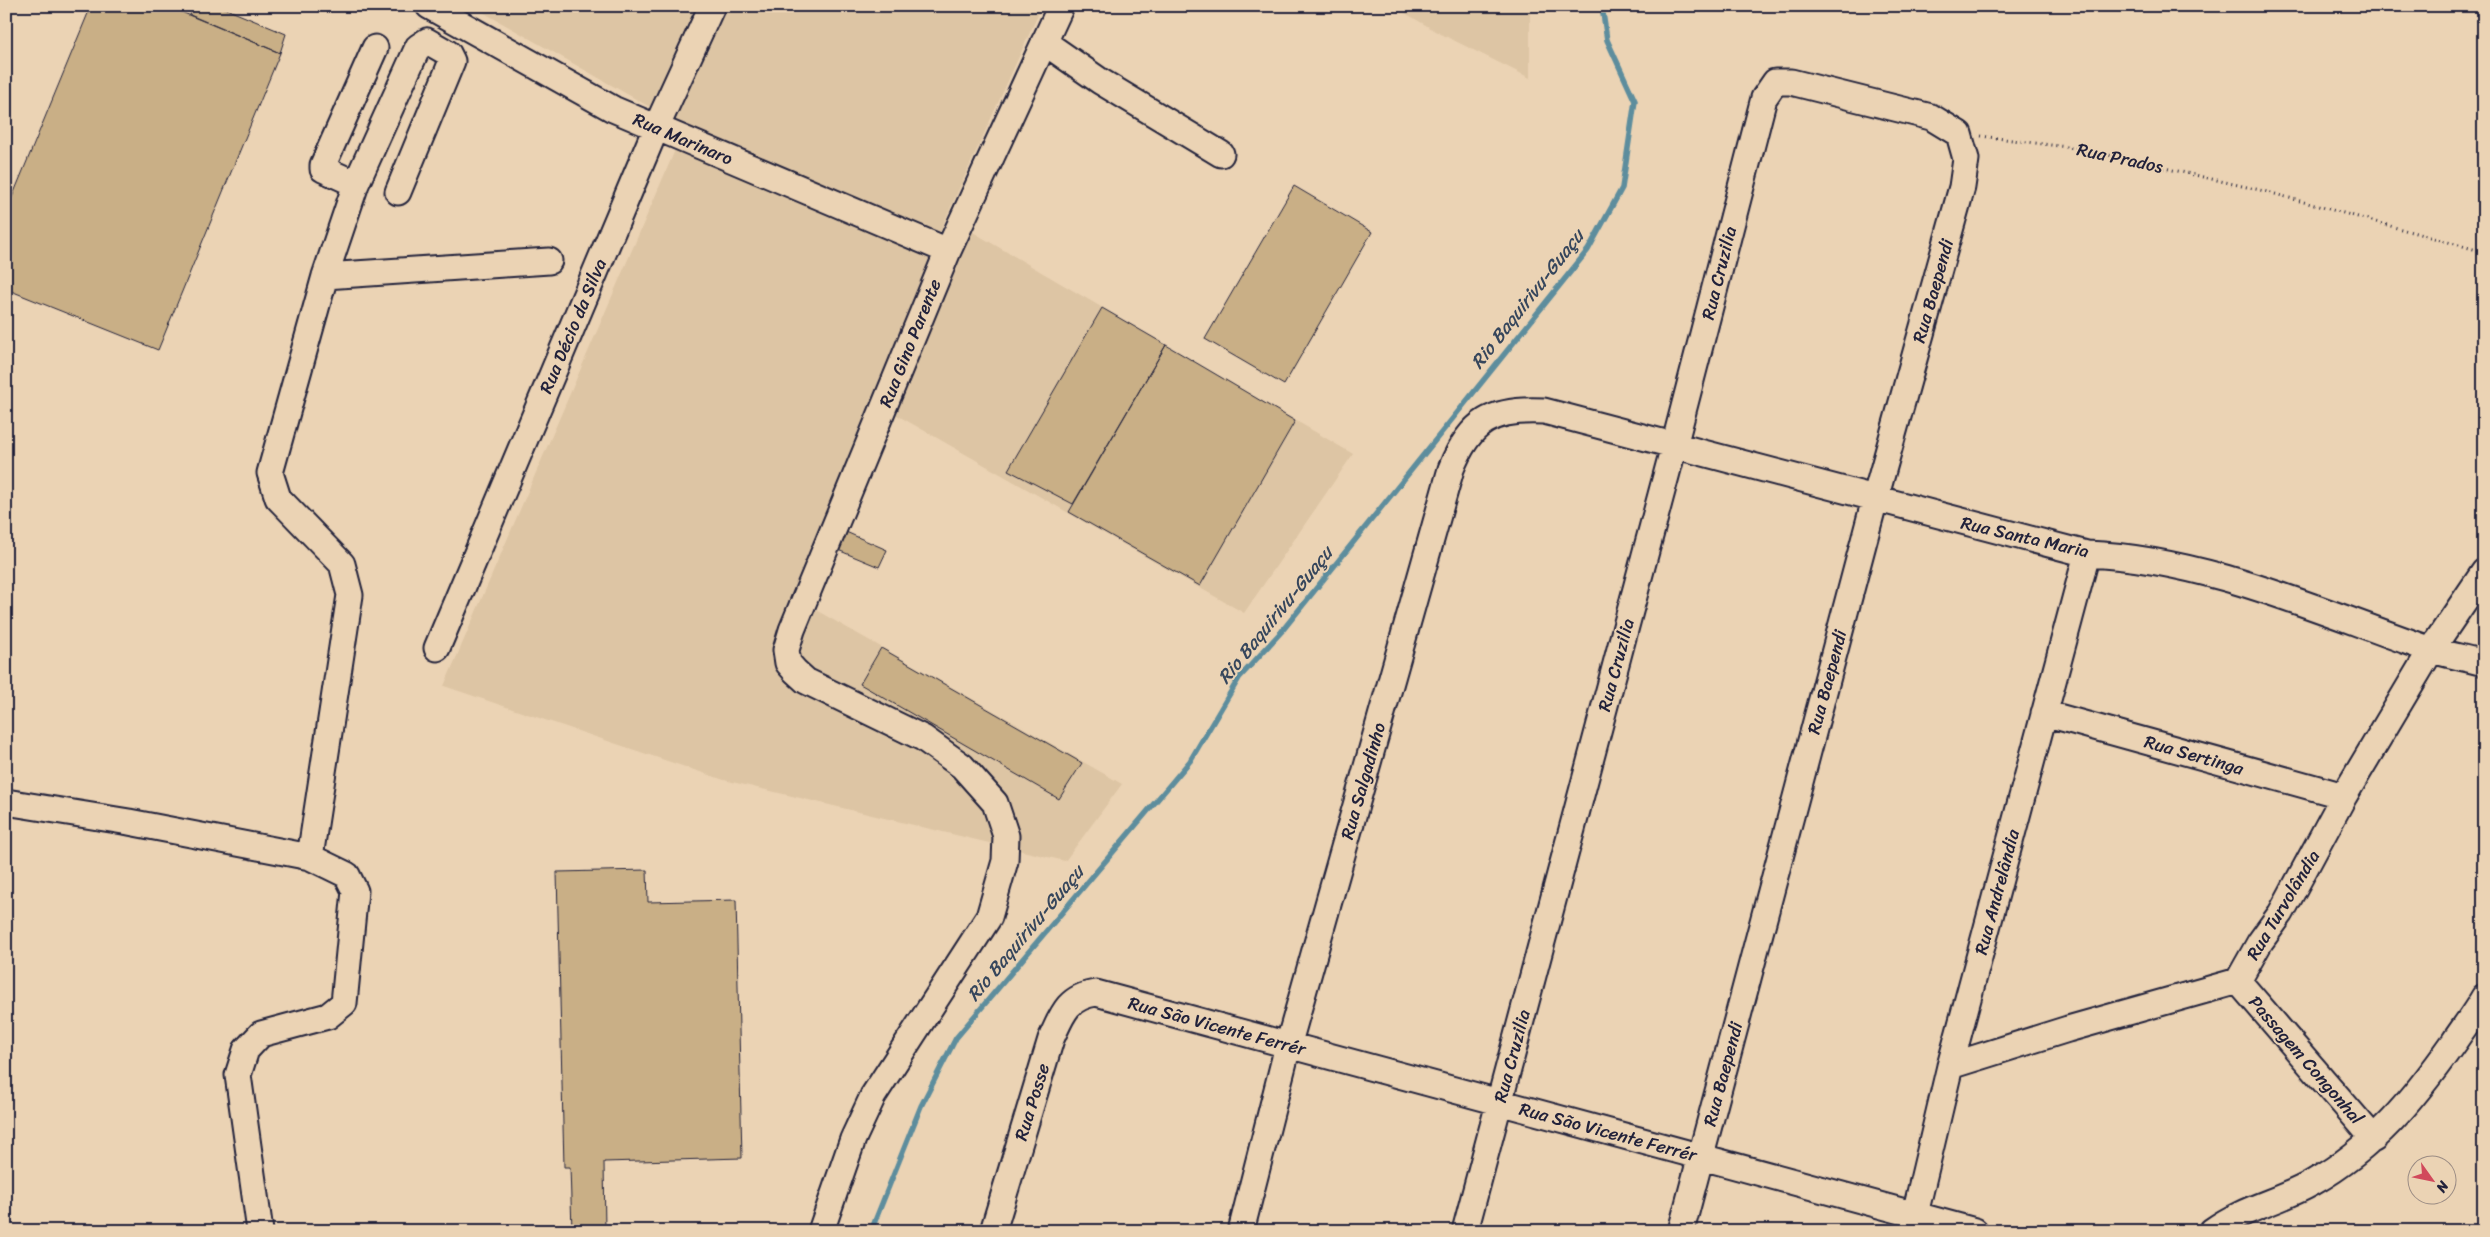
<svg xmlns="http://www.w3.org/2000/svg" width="2490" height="1237" viewBox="0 0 2490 1237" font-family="Sriracha,sans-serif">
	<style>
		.built { fill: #ddc5a4 }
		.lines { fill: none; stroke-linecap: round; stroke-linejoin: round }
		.stream { stroke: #5d8d9d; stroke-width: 5.5 }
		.building { fill: #c9af86; stroke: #22223b }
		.minor-casing { stroke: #22223b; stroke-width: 29 }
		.path { stroke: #22223b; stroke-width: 3; stroke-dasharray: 1 4; stroke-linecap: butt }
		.minor { stroke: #ebd3b4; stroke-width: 25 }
		.labels { text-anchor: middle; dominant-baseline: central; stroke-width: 4; stroke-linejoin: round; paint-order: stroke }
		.street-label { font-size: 18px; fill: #22223b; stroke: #ebd3b4 }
		.water-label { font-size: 19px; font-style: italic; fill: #36465c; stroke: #ebd3b4 }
	</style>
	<rect width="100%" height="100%" fill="#ebd3b4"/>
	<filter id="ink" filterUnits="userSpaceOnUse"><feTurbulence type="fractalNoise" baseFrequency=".02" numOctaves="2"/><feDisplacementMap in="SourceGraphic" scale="10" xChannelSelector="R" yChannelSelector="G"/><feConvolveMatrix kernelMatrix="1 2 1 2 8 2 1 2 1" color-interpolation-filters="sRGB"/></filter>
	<g filter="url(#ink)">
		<path class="built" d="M472,6H1042L945,220L873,402L814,609L1122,784L1065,861L724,780L444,686L685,127Z
			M1393,6H1530V78L1441,34Z
			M971,231L1353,454L1244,613L895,414Z"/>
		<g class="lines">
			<path class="stream" d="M871,1231L921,1106L956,1038L1190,761L1239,678L1282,631L1588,250L1622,188L1635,101L1607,40L1602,6"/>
		</g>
		<path class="building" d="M91,6H167L280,53L158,350L6,289V212Z
			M193,6H219L286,34L280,53L190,15Z
			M1294,186L1372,232L1284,385L1205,339Z
			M1102,308L1166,345L1073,504L1008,470Z
			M1166,345L1295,421L1200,586L1069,512Z
			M846,532L887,550L879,567L838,550Z
			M881,648L1082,763L1059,799L860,684Z
			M647,870L648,902L736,900L742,1158L604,1162L605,1231H572L570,1167H564L557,872Z"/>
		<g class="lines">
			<defs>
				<path id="minor" d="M429,6L613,109L948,251
					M1044,42L1100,81L1221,154
					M356,184L323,169V165L375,48
					M325,276L549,261
					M437,648L656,128L712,6
					M2044,713L2344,796
					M6,802L129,822L310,857L350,595L342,564L278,498L270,473L325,276L356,184L418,47L427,41L448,53L452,61L398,192
					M2238,981L2374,1139
					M1950,1066L2068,1029L2238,981L2260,942L2281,913L2344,796L2431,650L2484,572
					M260,1231L238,1075L246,1050L261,1034L328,1016L344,1003L355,891L347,875L310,857
					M821,1231L853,1139L873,1096L989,917L1005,861L1006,836L995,803L962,766L923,738L806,681L795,671L788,663L786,650L792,630L948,251L1061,6
					M993,1231L1051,1039C1062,1015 1067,997 1096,993L1975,1231
					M1241,1231L1288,1046L1451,469C1470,421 1493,408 1544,411L2087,554C2206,559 2317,610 2429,649C2447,655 2466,658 2484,663
					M1465,1231L1674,446L1764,98L1775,82H1791L1931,117L1959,134L1966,159L1962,187L1875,499L1681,1231
					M1911,1231L1950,1066L2087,554
					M2212,1231C2243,1208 2279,1202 2312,1183C2375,1147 2413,1100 2454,1042C2464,1027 2475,1013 2484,997"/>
			</defs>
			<use href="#minor" class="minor-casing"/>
			<path class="path" d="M1981,136L2082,149L2264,191L2484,252"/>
			<use href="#minor" class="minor"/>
		</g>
	</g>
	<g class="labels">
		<g class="street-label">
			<text transform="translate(683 139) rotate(23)">Rua Marinaro</text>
			<text transform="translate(2120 158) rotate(12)">Rua Prados</text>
			<text transform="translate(1719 273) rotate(-76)">Rua Cruzilia</text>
			<text transform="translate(1933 291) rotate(-74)">Rua Baependi</text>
			<text transform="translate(573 326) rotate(-67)">Rua Décio da Silva</text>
			<text transform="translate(910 343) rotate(-68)">Rua Gino Parente</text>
			<text transform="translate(2025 537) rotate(13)">Rua Santa Maria</text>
			<text transform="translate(1616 665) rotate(-75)">Rua Cruzilia</text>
			<text transform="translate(1827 682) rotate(-75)">Rua Baependi</text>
			<text transform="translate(2194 755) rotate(16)">Rua Sertinga</text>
			<text transform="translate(1363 781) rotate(-74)">Rua Salgadinho</text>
			<text transform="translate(1997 892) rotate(-75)">Rua Andrelândia</text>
			<text transform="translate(2283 905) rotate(-59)">Rua Turvolândia</text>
			<text transform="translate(1217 1026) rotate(15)">Rua São Vicente Ferrér</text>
			<text transform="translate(1512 1056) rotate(-75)">Rua Cruzilia</text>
			<text transform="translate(2306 1060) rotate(49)">Passagem Congonhal</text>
			<text transform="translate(1723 1074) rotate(-75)">Rua Baependi</text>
			<text transform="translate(1032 1102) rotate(-73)">Rua Posse</text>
			<text transform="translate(1608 1132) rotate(15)">Rua São Vicente Ferrér</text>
		</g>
		<g class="water-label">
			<text transform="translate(1527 299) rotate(-52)">Rio Baquirivu-Guaçu</text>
			<text transform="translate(1275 615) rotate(-51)">Rio Baquirivu-Guaçu</text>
			<text transform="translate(1025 933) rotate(-50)">Rio Baquirivu-Guaçu</text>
		</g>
	</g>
	<rect width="2490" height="1237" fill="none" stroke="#ebd3b4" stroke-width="25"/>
	<rect x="12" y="12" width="2465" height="1212" fill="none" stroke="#22223b" stroke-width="2" filter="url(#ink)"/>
	<g transform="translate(2432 1180) rotate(123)"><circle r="24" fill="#ebd3b4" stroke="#9b8c84"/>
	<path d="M0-4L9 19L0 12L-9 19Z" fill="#d1495b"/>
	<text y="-8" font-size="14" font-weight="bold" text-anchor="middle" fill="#22223b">N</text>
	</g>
</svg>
